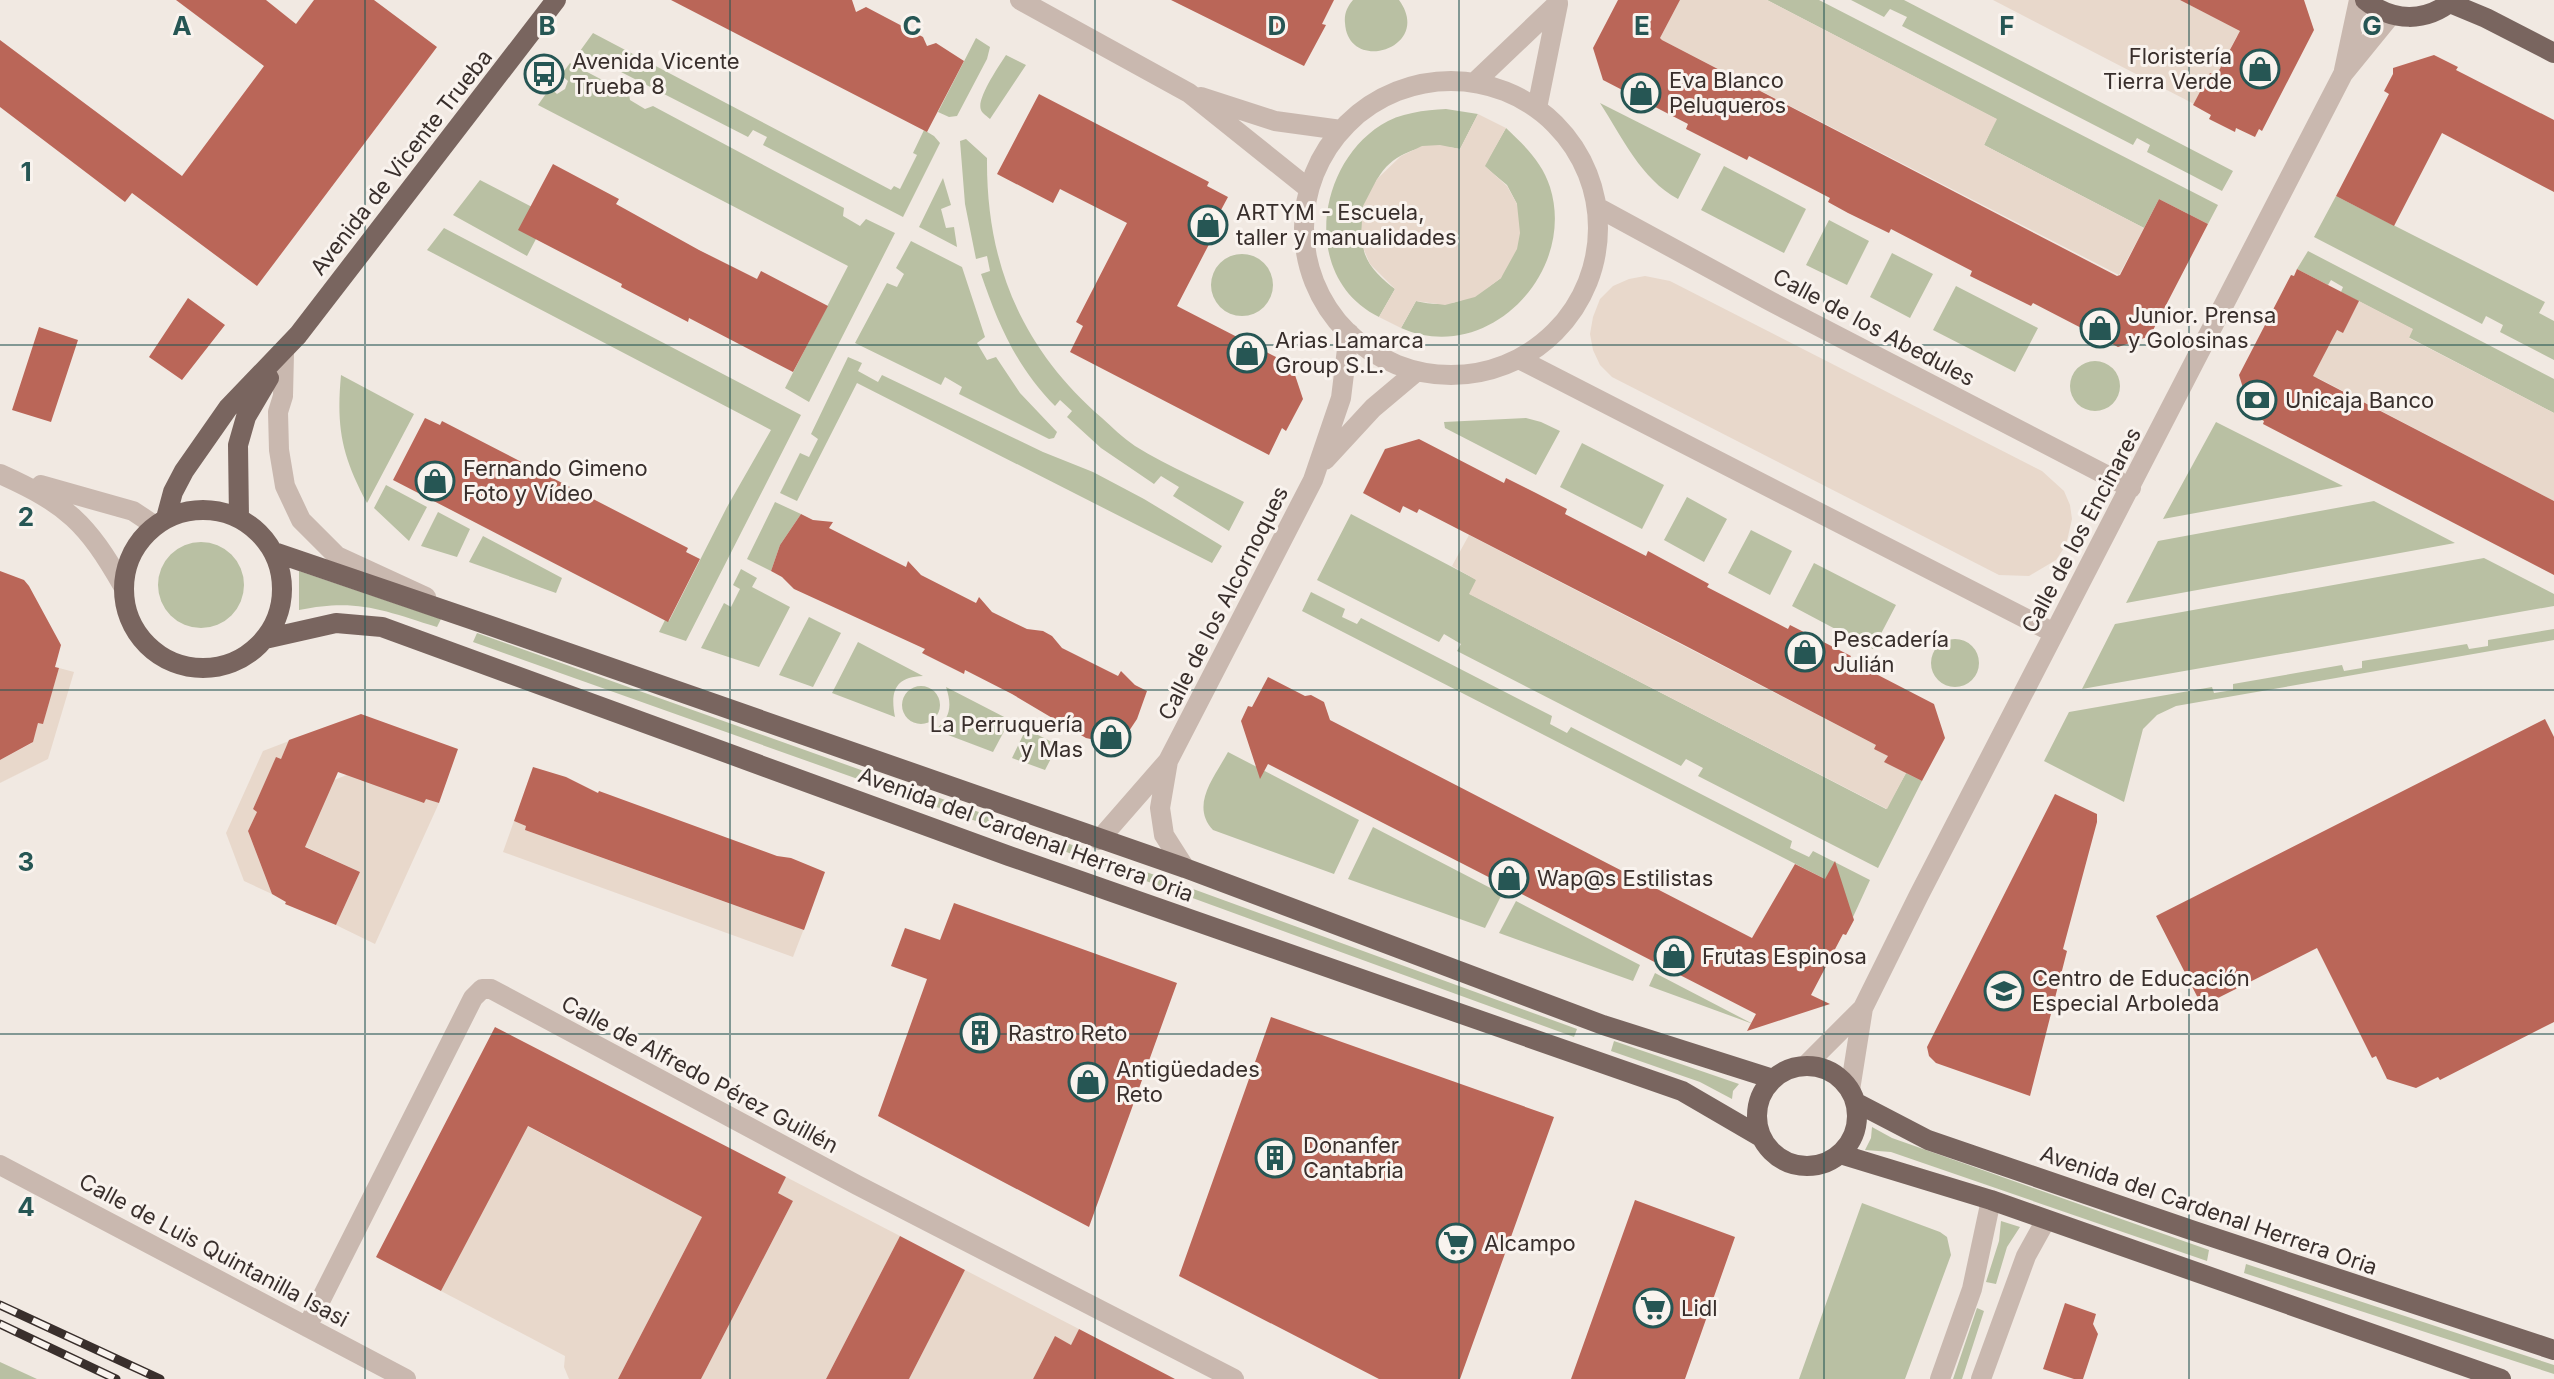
<svg xmlns="http://www.w3.org/2000/svg" width="2554" height="1379" viewBox="0 0 2554 1379" font-family="Inter,sans-serif">
	<style>
		.green { fill: #b9c0a3 }
		.plaza { fill: #e8d8cb }
		.building { fill: #ba6658 }
		.lines { fill: none; stroke-linecap: round; stroke-linejoin: round }
		.minor { stroke: #c9b8af; stroke-width: 20 }
		.major { stroke: #79655f; stroke-width: 20 }
		.rail-casing { stroke: #392f2c; stroke-width: 9 }
		.rail { stroke: #f9f3ee; stroke-width: 6; stroke-dasharray: 18; stroke-linecap: butt }
		.grid { fill: none; stroke: #265654; stroke-width: 2; stroke-opacity: 0.55 }
		.labels { text-anchor: middle; dominant-baseline: central; stroke-width: 6; stroke-linejoin: round; paint-order: stroke }
		.poi-label { font-size: 22px; fill: #392f2c; stroke: #f9f3ee; text-anchor: start }
		.street-label { font-size: 22px; fill: #392f2c; stroke: #f9f3ee }
		.grid-label { font-size: 26px; text-anchor: middle; font-weight: bold; fill: #265654; stroke: #f9f3ee; stroke-width: 6; stroke-linejoin: round; paint-order: stroke }
	</style>
	<rect width="100%" height="100%" fill="#f1e9e2"/>
	<path class="green" d="M1353,0H1399C1434,48 1348,75 1345,23C1344,14 1347,7 1353,0Z
		M1767,0H1819L2218,205L2208,224L2159,199L2144,228L1984,145L1996,119Z
		M1851,0H1904L2233,171L2222,191L2147,152L2150,145L2137,138L2133,145L1902,26L1907,17L1890,9L1884,17Z
		M593,33L891,190L894,186L900,189L917,155L913,153L924,130L934,136L940,143L903,217L763,145L767,137L753,130L748,137L580,51Z
		M976,38L990,47L987,59L957,116L949,117L938,112Z
		M1006,55L1026,65L990,119C988,117 982,113 981,110C976,99 999,66 1006,55Z
		M570,63L629,94L630,100L645,109L653,106L844,208L843,216L860,226L866,219L895,233L809,402L785,388L848,266L538,105L550,88L557,94L565,89L568,81L561,75Z
		M1600,103L1701,154L1678,199C1641,179 1622,137 1600,103Z
		M1446,109L1478,114L1460,149C1430,142 1395,149 1378,178C1372,187 1372,204 1370,214C1368,225 1362,241 1364,251C1368,267 1383,280 1395,289L1379,317C1302,279 1315,167 1381,125C1399,113 1425,110 1446,109Z
		M1506,128C1525,146 1542,162 1550,187C1577,273 1487,366 1401,328L1416,301C1450,310 1474,298 1501,278L1517,204L1507,185L1484,166Z
		M966,139L987,158C986,264 1022,349 1102,418C1112,427 1123,438 1135,446C1169,467 1208,483 1244,502L1229,531L1173,496L1179,487L1161,476L1154,484L1101,448L1067,417L1072,411L1060,400L1055,406C1017,368 998,324 981,274L990,271L987,256L976,259L965,204L960,141Z
		M1724,166L1806,209L1784,253L1701,210Z
		M943,178L951,205L941,209L946,228L954,227L957,247L919,227Z
		M480,180L532,207L536,239L527,256L453,215Z
		M2336,196L2545,302L2539,313L2554,321V360L2500,332L2503,325L2486,316L2482,324L2314,237Z
		M1829,220L1869,241L1847,285L1806,265Z
		M444,228L801,415L686,641L659,632L665,620L669,621L727,507L771,430L427,250Z
		M911,241L962,267L985,337L977,343L987,360L996,357L1020,393L1057,432L1054,438L1049,439L959,394L962,387L945,377L941,385L855,343L887,283L897,287L904,274L896,268Z
		M2308,251L2554,379V413L2408,337L2412,329L2341,292L2343,287L2331,280L2328,285L2297,269Z
		M1892,253L1933,274L1910,318L1870,297Z
		M1211 285a31 31 0 1 1 62 0a31 31 0 1 1-62 0Z
		M1956,286L2038,328L2015,372L1933,330Z
		M848,357L862,363L858,371L878,382L882,375L1043,452L1093,472L1144,499L1222,546L1212,563L857,383L797,501L780,493L800,453L809,457L818,439L811,434Z
		M2070 386a25 25 0 1 1 50 0a25 25 0 1 1-50 0Z
		M341,375L414,414L367,503C342,456 336,428 341,375Z
		M1526,418L1541,422L1560,431L1536,475L1445,428L1444,422Z
		M2216,422L2343,486L2163,519Z
		M1582,443L1664,485L1642,529L1560,487Z
		M386,485L427,507L409,541L374,508Z
		M1687,497L1727,519L1704,562L1664,540Z
		M2374,501L2455,543L2126,603L2158,541Z
		M775,502L801,514L780,545L771,571L747,559Z
		M438,512L470,529L457,557L421,546Z
		M1351,514L1477,580L1470,594L1886,809L1906,773L1922,781L1878,868L1698,776L1703,768L1686,759L1681,766L1457,651L1461,644L1444,634L1439,642L1317,580Z
		M1751,530L1792,551L1770,595L1728,573Z
		M483,536L562,578L556,593L469,562Z
		M158 585a43 43 0 1 1 86 0a43 43 0 1 1-86 0Z
		M2484,558L2554,594V606L2082,689L2115,624Z
		M1814,563L1896,605L1873,649L1792,606Z
		M741,569L757,578L752,587L790,607L759,667L701,648L724,603L731,607L740,589L733,585Z
		M299,571L441,619L437,627C383,610 356,598 299,610Z
		M1311,592L1345,609L1342,617L1357,624L1361,618L1552,716L1550,724L1567,733L1571,727L1792,841L1790,848L1809,857L1813,851L1870,880L1853,917L1825,879L1302,611Z
		M809,617L841,633L813,687L779,675Z
		M2554,629V640L2176,706L2157,715L2143,729L2124,802L2044,761L2069,712L2212,687L2214,693L2233,690V684L2342,665L2344,671L2362,668V661L2467,644L2469,649L2488,646V640Z
		M477,633L1004,821L1001,830L473,642Z
		M1931 663a24 24 0 1 1 48 0a24 24 0 1 1-48 0Z
		M858,642L923,676C895,677 890,691 895,717L832,693Z
		M902 705a19 19 0 1 1 38 0a19 19 0 1 1-38 0Z
		M946,687L1010,720L993,752L935,730C951,718 952,705 946,687Z
		M1026,729L1058,745L1045,770L1012,758Z
		M1228,752L1359,820L1334,874L1213,830C1190,805 1214,778 1228,752Z
		M1373,827L1502,894L1485,928L1348,879Z
		M1042,834L1577,1029L1574,1037L1039,842Z
		M1516,901L1640,965L1633,981L1499,933Z
		M1655,973L1753,1024L1649,986Z
		M1614,1041L1739,1084L1733,1091L1732,1099L1700,1082L1611,1051Z
		M1872,1127L1892,1138L2209,1250L2207,1261L1891,1152L1865,1150L1871,1138Z
		M1862,1203L1940,1232L1947,1237L1951,1255L1905,1379H1799Z
		M2001,1221L2020,1227L2007,1247L1996,1284L1986,1282L1999,1241Z
		M2246,1264L2554,1365V1374L2244,1273Z
		M1977,1308L1984,1311L1962,1379H1953Z
		M0,1362L37,1379H0Z"/>
	<path class="plaza" d="M1680,0H1767L1997,119L1984,145L2144,228L2119,275L1662,40L1660,38Z
		M1993,0H2180L2235,28L2239,27L2241,34L2237,36L2216,76L2194,104Z
		M1478,114L1506,128L1485,166L1507,186L1517,204L1520,233L1517,249L1501,278L1489,287L1475,297L1445,305L1416,301L1401,328L1379,317L1395,289L1370,264L1364,250L1361,236L1363,206L1377,179L1401,156L1422,146L1440,145L1460,149Z
		M1645,276L1670,281L2042,471L2064,491L2070,505L2072,519L2066,545L2056,560L2029,576L1999,575L1612,377L1600,365L1593,350L1590,334L1593,317L1600,299L1613,286L1629,279Z
		M2359,301L2413,329L2409,338L2554,413V501L2318,378L2313,380L2311,372L2336,330L2343,332Z
		M1469,535L1876,745L1888,756L1885,761L1906,773L1887,809L1469,594L1476,580L1452,566Z
		M59,668L74,672L48,759L0,783V760L32,743L38,723H43Z
		M289,741L281,759L276,758L253,809L257,812L248,831L272,894L244,881L226,833L263,751Z
		M352,773L439,803L375,944L336,925L360,872L304,846L334,780Z
		M514,821L526,826L525,830L675,884L790,925L805,926L793,957L503,852Z
		M527,1126L702,1217L618,1379H569L564,1367L565,1356L441,1291Z
		M786,1177L900,1236L826,1379H701L793,1201L778,1193Z
		M965,1270L1079,1329L1071,1345L1055,1337L1033,1379H909Z"/>
	<path class="building" d="M176,0H266L296,24L314,0H374L437,47L257,286L132,193L125,202L0,107V40L182,176L264,66Z
		M671,0H852L856,12L866,7L923,37L927,46L936,43L964,61L927,132Z
		M1171,0H1334L1322,24L1326,25L1304,66Z
		M1618,0H1680L1660,38L1662,40L2117,276L2120,275L2159,199L2208,224L2150,336L2118,347L2033,303L2031,306L1970,276L1972,271L1891,229L1889,233L1848,213L1828,202L1830,198L1749,156L1747,160L1686,129L1688,124L1603,80L1593,48Z
		M2180,0H2304L2314,30L2262,131L2259,129L2255,137L2236,128L2235,132L2209,119L2211,115L2193,105L2210,73L2216,76L2240,31Z
		M2434,55L2458,67L2456,70L2554,120V192L2442,133L2394,226L2336,196L2389,94L2384,91L2393,74V68Z
		M1039,94L1209,182L1207,186L1228,197L1214,223L1219,225L1177,306L1278,358L1276,362L1294,372L1303,399L1286,431L1282,428L1269,455L1070,352L1083,326L1076,322L1127,223L1060,189L1053,203L997,174Z
		M553,164L619,199L616,204L699,250L757,279L761,271L828,306L793,372L689,318L688,322L621,287L622,284L518,230Z
		M2297,269L2359,301L2343,333L2337,330L2313,376L2554,501V575L2263,424L2264,421L2251,414L2239,375L2291,275L2294,276Z
		M188,298L225,325L182,380L149,357Z
		M39,327L78,340L51,422L12,410Z
		M425,418L440,425L442,421L688,548L686,552L700,559L668,622L393,480Z
		M1419,439L1504,483L1506,478L1534,492L1567,509L1565,514L1646,556L1648,551L1709,584L1707,587L1788,629L1790,625L1851,656L1849,660L1934,704L1945,738L1922,781L1884,762L1888,756L1874,749L1876,745L1684,645L1419,509L1417,513L1403,506L1400,513L1363,493L1385,449Z
		M801,514L813,520L833,522L829,528L906,567L908,561L921,575L976,603L979,597L992,612L1027,629L1043,631L1052,636L1062,648L1118,676L1121,671L1135,685L1147,691L1137,719L1117,749L1104,742L1086,738L1012,694L965,670L964,674L922,653L925,649L794,589L782,577L771,571L780,545Z
		M0,571L24,580L29,586L61,645L55,667L59,668L43,724L38,723L33,742L0,760Z
		M1268,677L1305,696L1311,695L1324,702L1330,720L1752,938L1795,864L1825,879L1835,861L1854,920L1846,935L1843,934L1811,995L1830,1004L1747,1031L1756,1014L1268,764L1260,779L1241,721L1248,706L1252,707Z
		M361,714L458,749L439,803L426,799L424,803L338,772L305,847L360,872L336,925L285,904L286,902L272,894L248,831L257,812L253,809L276,757L281,759L289,740Z
		M2545,719L2554,737V1022L2440,1080L2438,1077L2416,1088L2387,1079L2376,1056L2372,1058L2317,948L2202,1006L2156,916Z
		M533,767L566,777L598,793L599,791L777,856L791,858L825,872L804,930L525,830L526,826L514,821Z
		M2055,794L2097,814V822L2063,949L2067,951L2030,1096L1936,1063L1929,1056L1927,1047Z
		M954,903L1177,983L1089,1227L878,1116L927,979L891,966L905,928L940,940Z
		M1271,1017L1554,1117L1460,1379H1379L1179,1276Z
		M495,1027L786,1177L778,1193L793,1201L701,1379H618L702,1217L528,1126L441,1291L376,1257Z
		M1635,1200L1735,1237L1685,1379H1571Z
		M900,1236L965,1270L909,1379H826Z
		M2065,1303L2096,1314L2093,1324L2098,1334L2083,1379H2074L2043,1369Z
		M1079,1329L1175,1379H1033L1055,1336L1071,1345Z"/>
	<g class="lines">
		<path class="minor" d="M1020,0L1189,93L1309,189
			M2344,70L2359,0
			M1304 228a147 147 0 1 1 294 0a147 147 0 1 1-294 0Z
			M1475,82L1558,3
			M1201,97L1275,121L1341,130
			M1537,108L1558,4
			M1597,207L1770,301L2131,488
			M284,353L283,396L278,412L279,450L285,486L301,520L337,556L426,597
			M1519,359L2054,633
			M1325,460L1373,408L1417,371
			M0,474C67,504 87,523 123,586
			M41,485L133,511L154,525
			M1168,761L1160,808L1164,835L1185,868
			M1099,840L1168,761L1313,480L1341,398L1349,333
			M1805,1066L1863,1008
			M1850,1090L1863,1008L1919,895L2343,74L2391,15
			M0,1165L406,1379
			M307,1327L473,998L482,989H491L857,1185L1234,1379
			M1940,1379L1972,1289L1991,1200
			M1981,1379L2026,1256L2046,1220"/>
		<path class="major" d="M2365,0C2392,22 2426,23 2453,0
			M2450,3L2486,18L2554,53
			M124 589a79 79 0 1 1 158 0a79 79 0 1 1-158 0Z
			M166,518L173,492L184,471L228,408L298,335L556,0
			M239,518L238,445L246,417L269,378
			M277,553L494,627L1185,868L1603,1025L1773,1079
			M265,639L336,623L382,627L1009,856L1682,1091L1761,1137
			M1757 1116a50 50 0 1 1 100 0a50 50 0 1 1-100 0Z
			M1855,1102L1928,1140L2194,1231L2554,1350
			M1840,1154L1991,1200L2501,1379"/>
		<defs>
			<path id="rail" d="M0,1305L160,1379
				M0,1324L116,1379"/>
		</defs>
		<use href="#rail" class="rail-casing"/>
		<use href="#rail" class="rail"/>
	</g>
	<path class="grid" d="M365,0V1379M730,0V1379M1095,0V1379M1459,0V1379M1824,0V1379M2189,0V1379M0,345H2554M0,690H2554M0,1034H2554"/>
	<defs>
		<symbol id="shop-ring" viewBox="-11 -11 22 22"><circle r="9.5" fill="#f9f3ee" stroke="#265654" stroke-width="1.5"/><path d="M-5-2.5h2.3a2.7 3.5 0 0 1 5.4 0H5L5.5 6h-11ZM-1.5-2.5h3a1.5 2.3 0 0 0-3 0Z" fill="#265654"/></symbol>
		<symbol id="bus-ring" viewBox="-11 -11 22 22"><circle r="9.5" fill="#f9f3ee" stroke="#265654" stroke-width="1.5"/><path d="M-5-6H5V4H4V6H2V4H-2V6H-4V4H-5ZM-3.5-4V0h7V-4ZM-3.5 1.2v1.5H-2V1.2ZM2 1.2v1.5H3.5V1.2Z" fill="#265654"/></symbol>
		<symbol id="bank-ring" viewBox="-11 -11 22 22"><circle r="9.5" fill="#f9f3ee" stroke="#265654" stroke-width="1.5"/><path d="M-6-4H6V4H-6ZM0-2.3a2.3 2.3 0 1 0 0 4.6a2.3 2.3 0 1 0 0-4.6Z" fill="#265654"/></symbol>
		<symbol id="school-ring" viewBox="-11 -11 22 22"><circle r="9.5" fill="#f9f3ee" stroke="#265654" stroke-width="1.5"/><path d="M0-5L7-2L0 1L-7-2ZM-4 1L0 2.5L4 1V4Q0 6-4 4Z" fill="#265654"/></symbol>
		<symbol id="building-ring" viewBox="-11 -11 22 22"><circle r="9.5" fill="#f9f3ee" stroke="#265654" stroke-width="1.5"/><path d="M-4-6H4V6H1V3H-1V6H-4ZM-2.5-4.3h1.7v1.8h-1.7ZM.8-4.3h1.7v1.8H.8ZM-2.5-1h1.7V.8h-1.7ZM.8-1h1.7V.8H.8Z" fill="#265654"/></symbol>
		<symbol id="supermarket-ring" viewBox="-11 -11 22 22"><circle r="9.5" fill="#f9f3ee" stroke="#265654" stroke-width="1.5"/><path d="M-6-5.5h2.5l.6 2H6L4.5 2H-2.5L-4.4-4H-6ZM-1.5 3.2a1.3 1.3 0 1 0 .1 0ZM3 3.2a1.3 1.3 0 1 0 .1 0Z" fill="#265654"/></symbol>
	</defs>
	<g fill-rule="evenodd">
		<use href="#shop-ring" x="2238" y="47" width="44" height="44"/>
		<use href="#bus-ring" x="522" y="52" width="44" height="44"/>
		<use href="#shop-ring" x="1619" y="71" width="44" height="44"/>
		<use href="#shop-ring" x="1186" y="203" width="44" height="44"/>
		<use href="#shop-ring" x="2078" y="306" width="44" height="44"/>
		<use href="#shop-ring" x="1225" y="331" width="44" height="44"/>
		<use href="#bank-ring" x="2235" y="378" width="44" height="44"/>
		<use href="#shop-ring" x="413" y="459" width="44" height="44"/>
		<use href="#shop-ring" x="1783" y="630" width="44" height="44"/>
		<use href="#shop-ring" x="1089" y="715" width="44" height="44"/>
		<use href="#shop-ring" x="1487" y="856" width="44" height="44"/>
		<use href="#shop-ring" x="1652" y="934" width="44" height="44"/>
		<use href="#school-ring" x="1982" y="969" width="44" height="44"/>
		<use href="#building-ring" x="958" y="1011" width="44" height="44"/>
		<use href="#shop-ring" x="1066" y="1060" width="44" height="44"/>
		<use href="#building-ring" x="1253" y="1136" width="44" height="44"/>
		<use href="#supermarket-ring" x="1434" y="1221" width="44" height="44"/>
		<use href="#supermarket-ring" x="1631" y="1286" width="44" height="44"/>
	</g>
	<g class="labels">
		<g class="poi-label">
			<text x="2232" y="56" text-anchor="end">Floristería<tspan x="2232" dy="25">Tierra Verde</tspan></text>
			<text x="572" y="61">Avenida Vicente<tspan x="572" dy="25">Trueba 8</tspan></text>
			<text x="1669" y="80">Eva Blanco<tspan x="1669" dy="25">Peluqueros</tspan></text>
			<text x="1236" y="212">ARTYM - Escuela,<tspan x="1236" dy="25">taller y manualidades</tspan></text>
			<text x="2128" y="315">Junior. Prensa<tspan x="2128" dy="25">y Golosinas</tspan></text>
			<text x="1275" y="340">Arias Lamarca<tspan x="1275" dy="25">Group S.L.</tspan></text>
			<text x="2285" y="400">Unicaja Banco</text>
			<text x="463" y="468">Fernando Gimeno<tspan x="463" dy="25">Foto y Vídeo</tspan></text>
			<text x="1833" y="639">Pescadería<tspan x="1833" dy="25">Julián</tspan></text>
			<text x="1083" y="724" text-anchor="end">La Perruquería<tspan x="1083" dy="25">y Mas</tspan></text>
			<text x="1537" y="878">Wap@s Estilistas</text>
			<text x="1702" y="956">Frutas Espinosa</text>
			<text x="2032" y="978">Centro de Educación<tspan x="2032" dy="25">Especial Arboleda</tspan></text>
			<text x="1008" y="1033">Rastro Reto</text>
			<text x="1116" y="1069">Antigüedades<tspan x="1116" dy="25">Reto</tspan></text>
			<text x="1303" y="1145">Donanfer<tspan x="1303" dy="25">Cantabria</tspan></text>
			<text x="1484" y="1243">Alcampo</text>
			<text x="1681" y="1308">Lidl</text>
		</g>
		<g class="street-label">
			<text transform="translate(401 162) rotate(-52)">Avenida de Vicente Trueba</text>
			<text transform="translate(1874 327) rotate(28)">Calle de los Abedules</text>
			<text transform="translate(2081 530) rotate(-62)">Calle de los Encinares</text>
			<text transform="translate(1223 603) rotate(-63)">Calle de los Alcornoques</text>
			<text transform="translate(1026 834) rotate(20)">Avenida del Cardenal Herrera Oria</text>
			<text transform="translate(700 1074) rotate(28)">Calle de Alfredo Pérez Guillén</text>
			<text transform="translate(2209 1210) rotate(19)">Avenida del Cardenal Herrera Oria</text>
			<text transform="translate(214 1250) rotate(28)">Calle de Luis Quintanilla Isasi</text>
		</g>
	</g>
	<g class="grid-label">
		<text x="182" y="35">A</text>
		<text x="547" y="35">B</text>
		<text x="912" y="35">C</text>
		<text x="1277" y="35">D</text>
		<text x="1642" y="35">E</text>
		<text x="2007" y="35">F</text>
		<text x="2372" y="35">G</text>
		<text x="26" y="181">1</text>
		<text x="26" y="526">2</text>
		<text x="26" y="871">3</text>
		<text x="26" y="1216">4</text>
	</g>
</svg>
